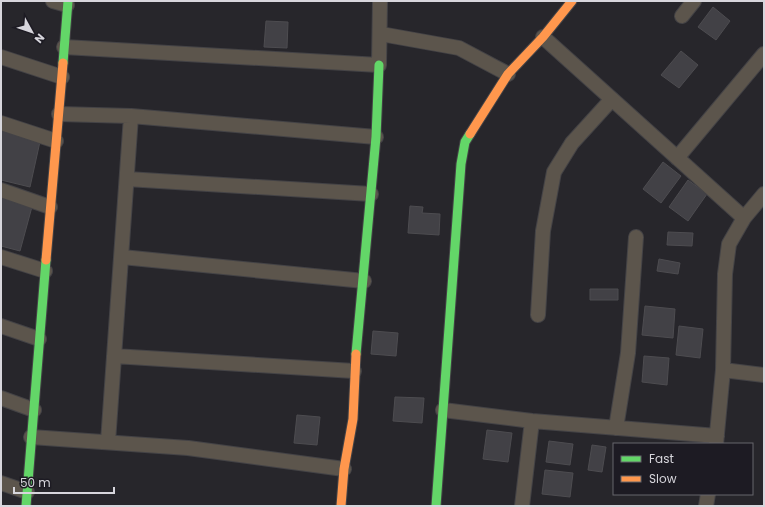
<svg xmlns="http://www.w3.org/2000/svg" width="765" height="507" viewBox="0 0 765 507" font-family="Poppins,sans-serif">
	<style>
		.building { fill: #424146; stroke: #4d4c50 }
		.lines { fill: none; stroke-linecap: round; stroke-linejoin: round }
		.street-casing { stroke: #444346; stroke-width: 16 }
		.fast-casing { stroke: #444346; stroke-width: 11 }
		.slow-casing { stroke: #444346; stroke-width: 11 }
		.street { stroke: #5c554c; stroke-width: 14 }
		.fast { stroke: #63d668; stroke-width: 9 }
		.slow { stroke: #ff974d; stroke-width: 9 }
	</style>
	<rect width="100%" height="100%" fill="#27262b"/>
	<path class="building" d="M713,7L730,21L716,40L698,27Z
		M266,21L288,22L287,48L264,47Z
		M681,51L698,65L679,88L661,75Z
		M1,128L41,137L30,187L1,180Z
		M663,162L681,176L661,203L643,189Z
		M688,180L707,194L688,221L669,207Z
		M1,195L33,203L20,251L1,246Z
		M410,206L423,207L422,213L440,214L439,235L408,233Z
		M668,232L693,233L692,246L667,245Z
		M659,259L680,263L678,274L657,271Z
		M590,289H618V300H590Z
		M645,306L675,309L673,338L642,335Z
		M679,326L703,329L700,358L676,355Z
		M373,331L398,333L396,356L371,354Z
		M644,356L669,358L667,385L642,382Z
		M395,397L424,398L422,423L393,421Z
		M297,415L320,417L317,445L294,443Z
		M487,430L512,433L508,462L483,459Z
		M549,441L573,444L570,465L546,462Z
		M592,445L606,447L602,472L588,470Z
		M545,470L573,473L570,497L542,494Z"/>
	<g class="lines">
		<defs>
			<path id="street" d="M53,1L67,5
				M682,16L694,1
				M381,34L459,48L508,74
				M543,37L744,218
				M64,47L379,65L380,1
				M1,57L62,77
				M59,114L131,116L376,137
				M1,123L56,141
				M677,158L764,54
				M127,179L371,194
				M1,190L50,207
				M1,257L45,271
				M122,257L364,281
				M538,315L543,231L554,172L572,143L612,99
				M1,326L39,339
				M114,356L354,371
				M723,370L764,375
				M1,398L34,410
				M443,410L532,421L717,436
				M616,428L628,353L636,237
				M31,437L188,448L344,469
				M108,442L131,116
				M716,444L723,370L725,274L729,244L744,218L764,194
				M1,483L27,492
				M522,506L532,421
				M706,506L708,494"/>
			<path id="fast" d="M63,63L68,1
				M356,354L376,137L379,65
				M26,506L46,260
				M436,506L461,164L465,142L470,134"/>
			<path id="slow" d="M470,134L508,74L543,37L572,1
				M46,260L63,63
				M341,506L344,469L353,419L356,354"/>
		</defs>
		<use href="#street" class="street-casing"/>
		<use href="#fast" class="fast-casing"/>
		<use href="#slow" class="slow-casing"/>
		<use href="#street" class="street"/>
		<use href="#fast" class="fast"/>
		<use href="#slow" class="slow"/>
	</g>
	<rect width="765" height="507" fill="none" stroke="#d7d6dc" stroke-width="4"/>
	<rect x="613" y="443" width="140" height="52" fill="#1d1b23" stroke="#67666d"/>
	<rect x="621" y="456" width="20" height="6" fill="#63d668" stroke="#67666d"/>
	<text x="649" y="463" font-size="12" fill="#d7d6dc">Fast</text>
	<rect x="621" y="476" width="20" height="6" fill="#ff974d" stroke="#67666d"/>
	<text x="649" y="483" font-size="12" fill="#d7d6dc">Slow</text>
	<g transform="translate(32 32) rotate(130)" stroke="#1d1b23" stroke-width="3" paint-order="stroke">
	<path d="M0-3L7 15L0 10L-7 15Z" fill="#d7d6dc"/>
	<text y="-6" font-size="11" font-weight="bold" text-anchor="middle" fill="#d7d6dc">N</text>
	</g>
	<path d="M14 487v6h100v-6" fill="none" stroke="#d7d6dc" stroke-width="2"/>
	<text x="20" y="487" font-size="12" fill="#d7d6dc" stroke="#1d1b23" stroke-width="3" paint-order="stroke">50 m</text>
</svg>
